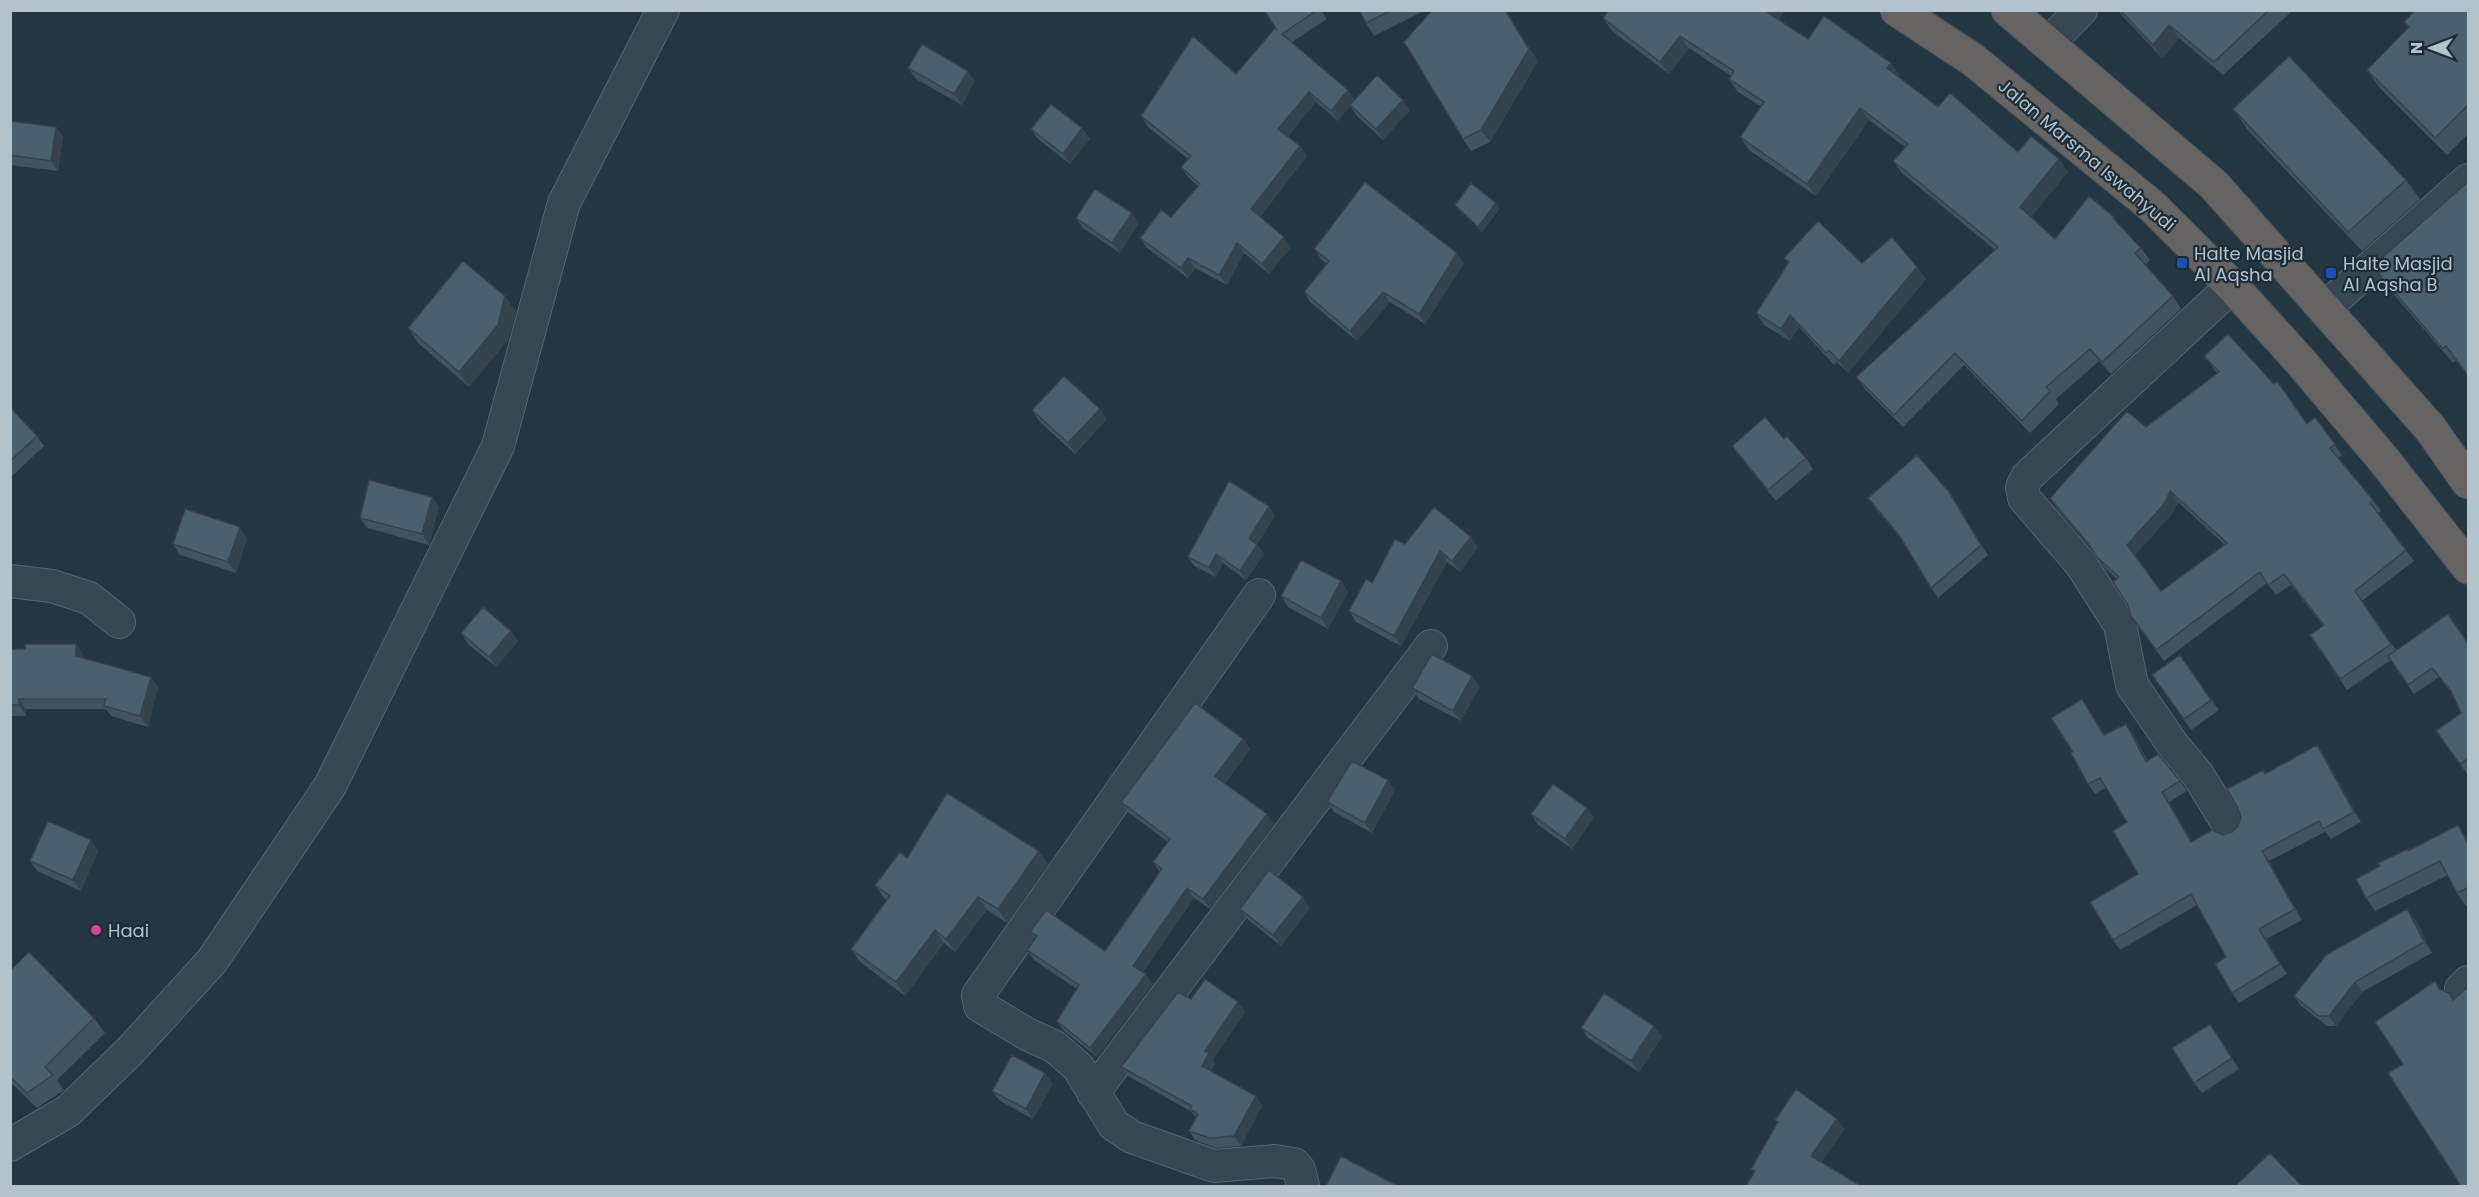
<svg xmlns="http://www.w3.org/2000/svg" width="2479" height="1197" viewBox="0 0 2479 1197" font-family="Poppins,sans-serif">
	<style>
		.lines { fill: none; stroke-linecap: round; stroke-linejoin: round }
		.minor-casing { stroke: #55656f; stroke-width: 34 }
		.trunk-casing { stroke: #42525c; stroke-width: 35 }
		.minor { stroke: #374751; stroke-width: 32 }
		.trunk { stroke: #666462; stroke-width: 33 }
		.wall { fill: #40535e; fill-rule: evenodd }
		.shaded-wall { fill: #34434c }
		.building { fill: #4b606d; stroke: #34434c; stroke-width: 1.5; fill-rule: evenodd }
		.transit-dot { fill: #1a4fb4; stroke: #1c2c36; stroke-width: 2 }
		.hotel-dot { fill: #d1479c; stroke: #1c2c36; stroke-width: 2 }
		.labels { text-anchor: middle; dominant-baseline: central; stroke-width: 4.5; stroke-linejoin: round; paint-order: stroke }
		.street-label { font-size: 18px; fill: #b4c2cc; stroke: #1c2c36 }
		.poi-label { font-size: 18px; fill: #b4c2cc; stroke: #1c2c36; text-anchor: start }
	</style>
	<rect width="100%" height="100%" fill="#233641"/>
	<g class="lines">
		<defs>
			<path id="minor" d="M2048,44L2081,10
				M2325,308L2468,180
				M10,581L52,586L89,598L119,622
				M1259,595L978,995L980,1006L1027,1034L1055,1047L1078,1067L1114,1125L1132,1137L1214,1166L1275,1161L1294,1164L1299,1170L1303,1186
				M2230,827L2198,775L2173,745L2132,685L2120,625L2081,564L2024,498L2022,487L2027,477L2232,286
				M2461,989L2468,982
				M1093,1093L1431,646
				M10,1145L68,1111L130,1051L212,961L330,786L498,446L564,203L663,10"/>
			<path id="trunk" d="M1897,10L1972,59L2153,207L2232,286L2300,361L2383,459L2468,567
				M2008,10L2214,185L2430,428L2468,482"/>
		</defs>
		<use href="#minor" class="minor-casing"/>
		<use href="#trunk" class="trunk-casing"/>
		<use href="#minor" class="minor"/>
		<use href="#trunk" class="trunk"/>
	</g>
	<path class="wall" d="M1264,10H1321L1327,19L1292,42L1348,90L1355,100L1410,110L1383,140L1357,116L1350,106L1338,121L1316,102L1288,136L1300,146L1307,156L1260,217L1291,247L1269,274L1244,253L1227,285L1195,268L1188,278L1147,248L1140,238L1171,217L1198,186L1188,177L1181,167L1188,159L1148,127L1141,116L1236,74L1277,30Z
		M1359,10H1426L1374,36L1366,23Z
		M1785,10L1779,20L1808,39L1899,75V77L1938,107L2018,152L2059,159L2068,172L2031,217L2055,239L2114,217L2122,228L2141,248L2150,260L2145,265L2173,296L2181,309L2111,374L2099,361L2056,399L2059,404L2030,433L1964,365L1903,427L1865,389L1856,377L1995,250L1902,173L1893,161L1905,147L1869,120L1816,196L1749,150L1740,137L1761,107L1737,91L1729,79L1731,76L1689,48L1669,74L1612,31L1603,18Z
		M2117,10H2289L2290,13L2223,75L2179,38L2162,58Z
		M2469,10V133L2447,155L2379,87L2367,70L2408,28L2404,22Z
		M1538,61L1490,142L1471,151L1463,139Z
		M908,68L975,81L962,105L916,79Z
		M2233,109L2406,180L2420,199L2362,251L2247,129Z
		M10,121L56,127L63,137L58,171L10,165Z
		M1082,128L1090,139L1070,164L1038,139L1031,129Z
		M2469,181L2456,360L2453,363L2389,289L2379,274L2382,271L2376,263Z
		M1455,205L1500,208L1482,232L1459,210Z
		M1076,218L1139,223L1120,253L1083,228Z
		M1314,249L1464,263L1425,324L1390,302L1357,341L1310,302L1304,292L1327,264L1321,259Z
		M1784,258L1862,263L1926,279L1848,373L1837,362L1834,365L1799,327L1790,341L1764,325L1756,313L1788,263Z
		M516,312L508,340L469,387L418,343L408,328Z
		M2204,356L2307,424L2315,417L2342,455L2338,458L2373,500L2381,511L2378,513L2414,561L2362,601L2396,650L2469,644V773L2467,774L2436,731L2461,713L2452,693L2439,677L2414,694L2391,660L2347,690L2310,635L2323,626L2291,585L2276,595L2267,583L2164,661L2131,616L2128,605L2117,579L2105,568L2093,550L2057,509L2050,498L2217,373ZM2178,502L2225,545L2161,591L2135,555L2172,514Z
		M10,407L37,436L44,446L10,478Z
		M1032,410L1107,419L1075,454L1039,421Z
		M1784,439L1806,458L1813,469L1776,501L1739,456L1732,446Z
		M1949,492L1988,555L1938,598L1903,541L1874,507L1868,498Z
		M432,497L439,507L429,545L367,528L360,518Z
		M1275,516L1257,545L1264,554L1246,580L1223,563L1216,577L1194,566L1188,557Z
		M247,538L236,573L180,555L173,544Z
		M1405,544L1478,547L1460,572L1447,562L1401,646L1356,622L1349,611Z
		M1341,581L1348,592L1328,629L1288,607L1281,596Z
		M461,633L518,641L496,667L468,644Z
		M76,644L83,654V658L151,677L158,687L148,727L111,716L106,709H26V716H10V649H25Z
		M2180,655L2219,710L2191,730L2152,675Z
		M1480,686L1461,721L1419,699L1412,688Z
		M2082,699L2105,735L2133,734L2148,761L2180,781L2187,791L2169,802L2191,841L2232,832L2238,826L2266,774L2317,745L2324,755L2361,822L2331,839L2325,832L2269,861L2302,920L2266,939L2287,974L2239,1003L2232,993L2226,957L2197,905L2120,950L2113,940L2138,874L2127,822L2106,788L2095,794L2088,784L2073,752Z
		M1243,739L1250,749L1225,783L1274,824L1210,909L1194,898L1143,972L1153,984L1097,1057L1064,1031L1057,1021L1077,989L1034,960L1027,950L1035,938L1030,932L1105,951L1160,872L1153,862L1168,842L1128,812L1121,802Z
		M1388,780L1395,790L1372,833L1334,812L1327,802Z
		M1587,808L1594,818L1572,849L1538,825L1531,814Z
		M2467,838L2469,841V905L2466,906L2457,893L2448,875L2375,911L2366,898L2409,851Z
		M91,840L98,851L81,891L37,871L30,861Z
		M1039,851L1048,864L1007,923L987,910L955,952L944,943L905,996L860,962L851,949L887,900L884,898L875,885L907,858Z
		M1310,908L1281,946L1247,919L1240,909Z
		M2415,919L2432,953L2362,992L2336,1026H2327L2301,1006L2294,996Z
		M10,971L94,1018L105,1033L57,1080L64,1090L37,1108L10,1082Z
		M1191,999L1238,1002L1245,1012L1213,1059L1215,1063L1211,1071L1256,1096L1262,1106L1241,1146L1216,1148L1195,1140L1189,1131L1196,1118L1192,1112L1128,1076L1121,1067Z
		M2210,1024L2239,1069L2202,1093L2194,1083Z
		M1581,1028L1662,1037L1639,1072L1588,1038Z
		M1053,1084L1033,1119L1000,1101L992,1091Z"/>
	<path class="shaded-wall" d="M1505,10H1506L1538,61L1490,142L1481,130Z
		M1768,10H1785L1776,24L1767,12Z
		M2169,25L2179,38L2162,58L2153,45Z
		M1680,36L1689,48L1669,74L1660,62Z
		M1891,63L1899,75L1896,80L1887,68Z
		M968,71L975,81L962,105L954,94Z
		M1348,90L1355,100L1338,121L1331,111Z
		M1309,92L1316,102L1286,139L1278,129Z
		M1403,100L1410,110L1383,140L1376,129Z
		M1860,108L1869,120L1816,196L1807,184Z
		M56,127L63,137L58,171L51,161Z
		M1082,128L1090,139L1070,164L1063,154Z
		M1300,146L1307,156L1258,219L1251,209Z
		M2059,159L2068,172L2029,219L2020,207Z
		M1496,203L1500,208L1482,232L1478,227Z
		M1132,213L1139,223L1120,253L1112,243Z
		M1284,237L1291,247L1269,274L1262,264Z
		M1237,243L1244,253L1227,285L1219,275Z
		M1457,253L1464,263L1425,324L1419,314Z
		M1188,258L1195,268L1188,278L1181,268Z
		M1917,267L1926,279L1848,373L1839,361Z
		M1383,292L1390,302L1357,341L1350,331Z
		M505,296L516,312L508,340L469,387L459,372Z
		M1790,315L1799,327L1790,341L1781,329Z
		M1100,409L1107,419L1075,454L1068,443Z
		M2170,491L2178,502L2172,514L2134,556L2127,545Z
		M1949,492L1956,502L1988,555L1981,545Z
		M432,497L439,507L429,545L422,534Z
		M1269,506L1275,516L1255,548L1249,538Z
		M240,527L247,538L236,573L228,562Z
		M1471,537L1478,547L1460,572L1452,561Z
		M1257,545L1264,554L1246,580L1240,571Z
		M1440,551L1447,562L1401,646L1394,636Z
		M1216,554L1223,563L1216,577L1209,568Z
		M1341,581L1348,592L1328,629L1321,618Z
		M511,631L518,641L496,667L489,657Z
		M76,644L83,654V666L76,656Z
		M1472,676L1480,686L1461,721L1453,711Z
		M151,677L158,687L148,727L140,716Z
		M19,699L26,709V716L19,705Z
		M2126,724L2133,734L2153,772L2146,762Z
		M1243,739L1250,749L1222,786L1215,776Z
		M2317,745L2324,755L2361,822L2354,812Z
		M1388,780L1395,790L1372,833L1365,823Z
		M2162,792L2169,802L2198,852L2191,842Z
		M1587,808L1594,818L1572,849L1565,839Z
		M1267,814L1274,824L1210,909L1203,899Z
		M2458,825L2469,841V846Z
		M91,840L98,851L81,891L73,880Z
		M1039,851L1048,864L1007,923L998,909Z
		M2262,851L2269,861L2302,920L2295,909Z
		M1187,888L1194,898L1140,976L1133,966Z
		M978,897L987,910L955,952L946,939Z
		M1303,897L1310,908L1281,946L1273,935Z
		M2407,909L2415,919L2432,953L2424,942Z
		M2259,929L2266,939L2287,974L2280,964Z
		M935,930L944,943L905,996L896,982Z
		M1146,974L1153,984L1097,1057L1090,1048Z
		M2355,982L2362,992L2336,1026L2329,1016Z
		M1238,1002L1245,1012L1213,1059L1215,1063L1208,1076L1202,1066L1205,1051Z
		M1654,1026L1662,1037L1639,1072L1631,1061Z
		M1045,1073L1053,1084L1033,1119L1026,1109Z
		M1256,1096L1262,1106L1241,1146L1234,1136Z
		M1837,1119L1845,1129L1818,1167L1811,1156Z"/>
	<path class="building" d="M1264,10H1317L1282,34L1348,90L1331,111L1309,92L1278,129L1300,146L1251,209L1284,237L1262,264L1237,243L1219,275L1188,258L1181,268L1140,238L1161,210L1171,217L1200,184L1181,167L1191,156L1141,116L1193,36L1236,74L1275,28L1277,30Z
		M1359,10H1392L1366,23Z
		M1432,10H1505L1529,49L1481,130L1463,139L1404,42Z
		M1609,10H1768L1767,12L1808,39L1824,16L1891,63L1887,68L1938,107L1950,93L2018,152L2031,136L2059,159L2020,207L2055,239L2089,196L2114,217L2113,218L2141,248L2135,253L2173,296L2102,362L2090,349L2046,387L2050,391L2022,421L1955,353L1894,415L1856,377L1998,247L1893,161L1908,144L1860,108L1807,184L1740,137L1764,102L1729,79L1734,71L1680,36L1660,62L1603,18Z
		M2120,10H2269L2214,62L2169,25L2153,45Z
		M2415,10H2469V104L2435,138L2367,70L2409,27L2404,22Z
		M922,44L968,71L954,94L908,68Z
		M2289,56L2406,180L2348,232L2233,109Z
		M1377,75L1403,100L1376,129L1350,105Z
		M1051,104L1082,128L1063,154L1031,129Z
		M10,121L56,127L51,161L10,155Z
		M2469,181V377L2446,346L2443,349L2379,274L2383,270L2376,263Z
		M1365,182L1457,253L1419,314L1383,292L1350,331L1304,292L1329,261L1314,249Z
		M1471,183L1496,203L1478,227L1455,205Z
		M1095,189L1132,213L1112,243L1076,218Z
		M1818,221L1862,263L1892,237L1917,267L1839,361L1829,350L1826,353L1790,315L1781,329L1756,313L1789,262L1784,258Z
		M463,261L505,296L498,325L459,372L408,328Z
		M2228,334L2274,384L2277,381L2307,424L2315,417L2335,444L2330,448L2373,500L2370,503L2406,550L2355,591L2391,644L2340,679L2310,635L2324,625L2284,574L2268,585L2260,572L2156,650L2131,616L2128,605L2113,582L2119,577L2097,557L2087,542L2050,498L2127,411L2146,427L2219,372L2204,356ZM2170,491L2227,543L2161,591L2127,545L2165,503Z
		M1064,376L1100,409L1068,443L1032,410Z
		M10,407L37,436L10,461Z
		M1765,417L1784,439L1787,436L1806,458L1768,490L1732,446Z
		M1917,455L1949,492L1981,545L1931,588L1899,535L1868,498Z
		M369,480L432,497L422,534L360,518Z
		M1229,481L1269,506L1249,538L1257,545L1240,571L1216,554L1209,568L1188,557Z
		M1434,507L1471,537L1452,561L1440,551L1394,636L1349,611L1366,579L1372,583L1395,539L1405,544Z
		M185,509L240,527L228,562L173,544Z
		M1301,560L1341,581L1321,618L1281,596Z
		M483,607L511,631L489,657L461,633Z
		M2448,614L2469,645V758L2460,764L2436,731L2461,713L2451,691L2432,668L2408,685L2388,656Z
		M25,644H76V656L151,677L140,716L104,706L106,699H19V705H10V649H25Z
		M1432,654L1472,676L1453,711L1412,688Z
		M2180,655L2211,700L2184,719L2152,675Z
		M2082,699L2104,735L2126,724L2146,762L2158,754L2180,781L2162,792L2191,842L2212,830L2223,835L2232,832L2238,826L2241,817L2238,808L2227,789L2263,770L2265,774L2317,745L2354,812L2323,829L2319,821L2262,851L2295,909L2259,929L2280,964L2232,993L2215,964L2226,957L2191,894L2113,940L2090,902L2138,874L2113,831L2127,822L2100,778L2088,784L2071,753L2073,752L2051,718Z
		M1195,703L1243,739L1215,776L1267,814L1203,899L1187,888L1133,966L1146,974L1090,1048L1057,1021L1079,985L1027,950L1037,936L1030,932L1046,910L1105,951L1162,869L1153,862L1170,839L1121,802Z
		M1352,761L1388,780L1365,823L1327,802Z
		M1553,784L1587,808L1565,839L1531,814Z
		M947,793L1039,851L998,909L978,897L946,939L935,930L896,982L851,949L890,896L875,885L900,852L907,858Z
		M48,821L91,840L73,880L30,861Z
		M2458,825L2469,846V887L2457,893L2440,861L2366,898L2356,879L2380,866L2378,863L2408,849V851Z
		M1269,870L1303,897L1273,935L1240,909Z
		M2407,909L2424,942L2355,982L2329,1016H2319L2294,996L2326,955Z
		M29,952L94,1018L45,1067L53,1075L27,1093L10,1077V971Z
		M1205,979L1238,1002L1205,1051L1209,1053L1202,1066L1256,1096L1234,1136L1210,1138L1189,1131L1198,1114L1190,1109L1192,1106L1121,1067L1178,992L1191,999Z
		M2435,981L2439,989L2449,993L2453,1000L2469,986V1186H2461L2388,1073L2403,1064L2375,1022Z
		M1604,993L1654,1026L1631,1061L1581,1028Z
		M2210,1024L2232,1058L2194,1083L2172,1048Z
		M1012,1055L1045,1073L1026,1109L992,1091Z
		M1796,1089L1837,1119L1811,1156L1861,1186H1746L1755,1171L1751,1169L1778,1122L1775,1120Z
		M2270,1153L2302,1186H2235Z
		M1341,1156L1398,1186H1326Z"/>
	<g class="transit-dot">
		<rect x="2176" y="257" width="12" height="12" rx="3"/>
		<rect x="2325" y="267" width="12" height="12" rx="3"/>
	</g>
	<circle class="hotel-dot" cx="96" cy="930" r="6"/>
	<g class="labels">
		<g class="street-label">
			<text transform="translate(2087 155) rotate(40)">Jalan Marsma Iswahyudi</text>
		</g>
		<g class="poi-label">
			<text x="2194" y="253">Halte Masjid<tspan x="2194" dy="21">Al Aqsha</tspan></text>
			<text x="2343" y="263">Halte Masjid<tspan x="2343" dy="21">Al Aqsha B</tspan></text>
			<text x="108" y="930">Haai</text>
		</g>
	</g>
	<rect width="2479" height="1197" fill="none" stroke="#b4c2cc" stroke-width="24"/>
	<g transform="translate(2431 48) rotate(270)" stroke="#1c2c36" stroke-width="4.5" paint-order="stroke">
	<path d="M0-4.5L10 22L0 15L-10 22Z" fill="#b4c2cc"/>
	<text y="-9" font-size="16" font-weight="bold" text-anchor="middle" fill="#b4c2cc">N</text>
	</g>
</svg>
